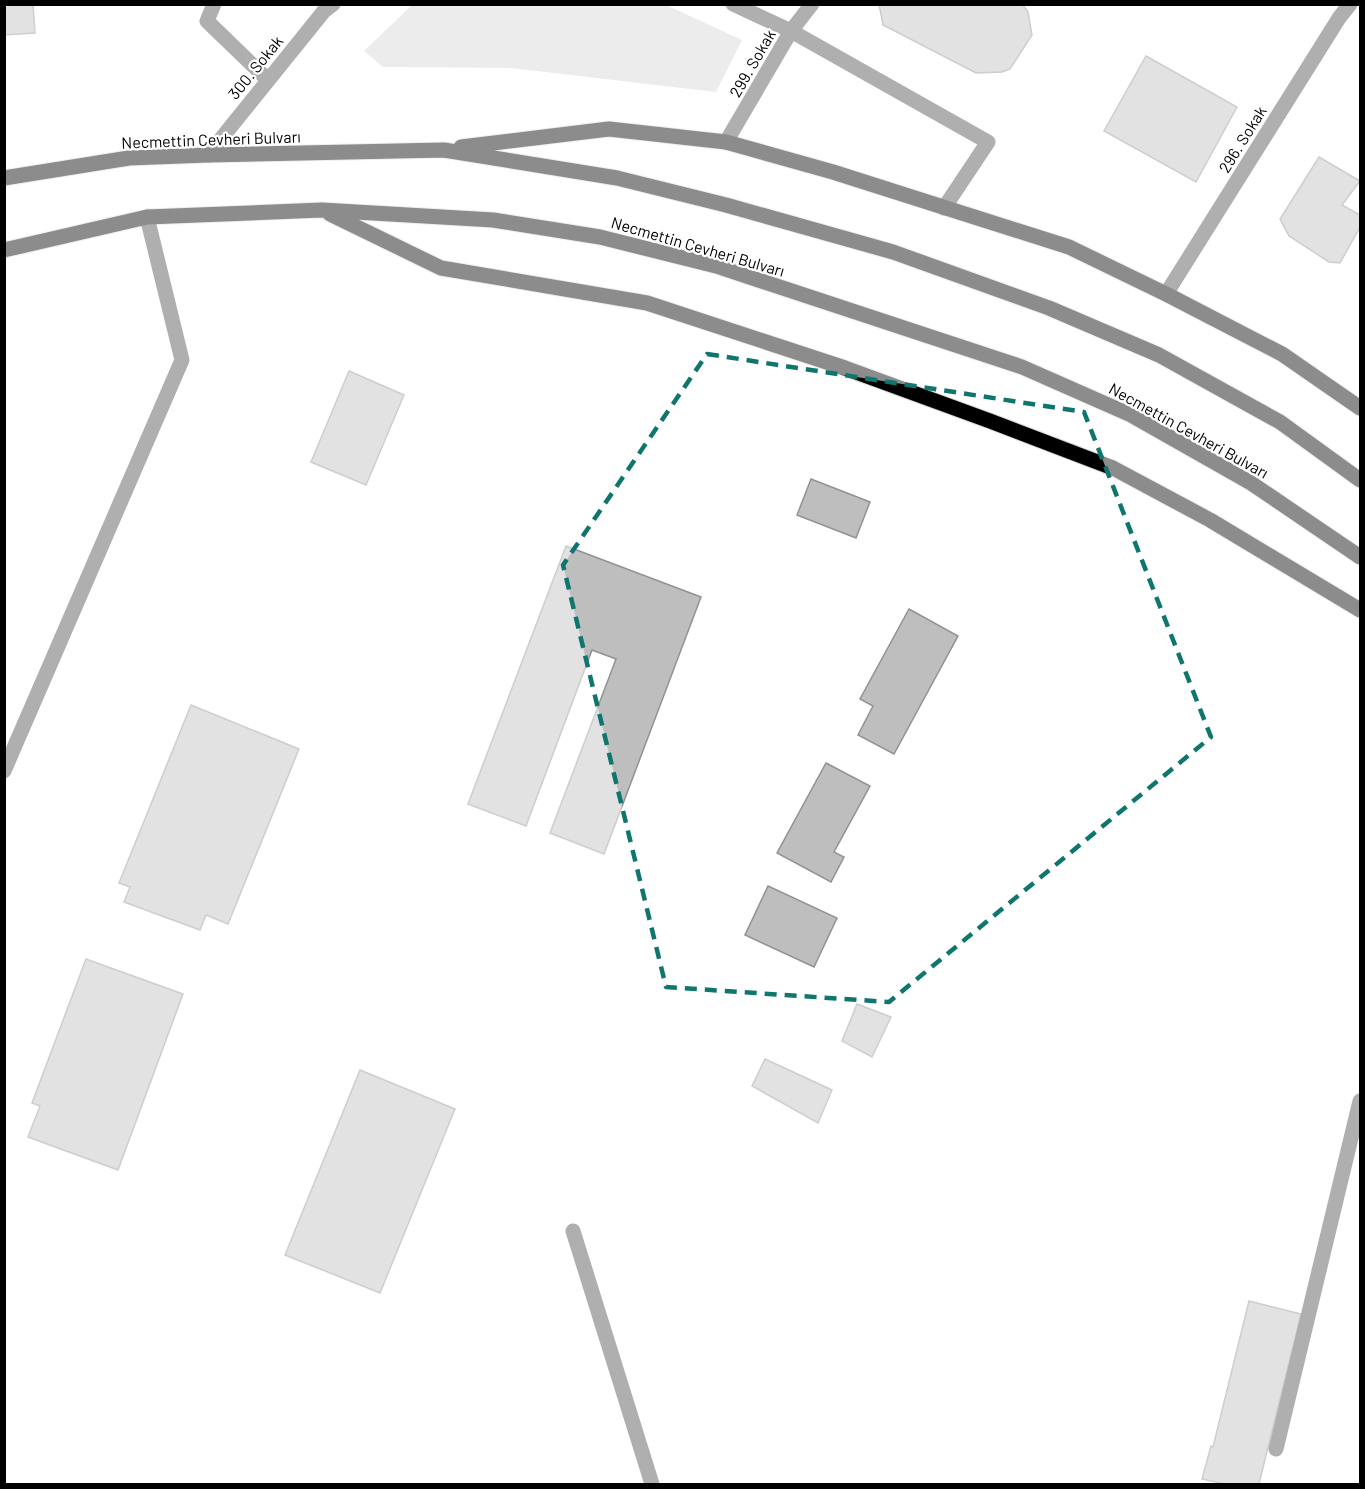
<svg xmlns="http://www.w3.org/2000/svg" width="1365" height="1489" viewBox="0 0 1365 1489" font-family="Barlow,sans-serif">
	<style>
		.green { fill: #d5d5d5 }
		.building { fill: #bebebe; stroke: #929292; stroke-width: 1.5 }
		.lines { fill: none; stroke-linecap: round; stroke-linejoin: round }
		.major-casing { stroke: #dbdbdb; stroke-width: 17 }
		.minor { stroke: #4e4e4e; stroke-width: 15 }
		.major { stroke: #000; stroke-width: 15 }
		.marked { fill: none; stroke: #0f766e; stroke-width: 4.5; stroke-dasharray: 12 8; stroke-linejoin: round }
		.labels { text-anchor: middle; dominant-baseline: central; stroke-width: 4.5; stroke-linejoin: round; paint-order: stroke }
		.street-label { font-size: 16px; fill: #000; stroke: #fff }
	</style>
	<rect width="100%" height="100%" fill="#fff"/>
	<path class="green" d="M412,5H666L742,40L716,92L511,68L383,67L364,51Z"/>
	<path class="building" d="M4,4H33L35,33L4,35Z
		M879,4H1022L1028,12L1032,35L1010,69L1002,72L976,73L883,25Z
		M1146,56L1237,107L1196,182L1104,131Z
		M1319,157L1360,181L1342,205L1360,215V227L1340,263L1329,262L1289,236L1280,219Z
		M349,371L404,395L366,485L311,462Z
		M811,479L870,502L856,538L797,515Z
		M566,546L701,597L604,854L550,833L616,659L592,650L526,826L468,804Z
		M909,609L958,636L894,754L858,735L873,706L860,699Z
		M191,705L299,749L228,924L206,915L200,930L124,902L130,887L119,883Z
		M826,763L870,786L834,852L844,857L831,882L777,853Z
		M768,886L837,918L814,967L745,935Z
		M86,959L183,994L118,1170L28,1137L40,1106L32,1103Z
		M857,1004L891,1017L872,1057L842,1041Z
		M765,1059L832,1090L818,1123L752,1086Z
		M360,1070L455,1109L380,1293L285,1255Z
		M1249,1301L1301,1314L1259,1484H1225L1202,1479L1211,1446L1213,1447Z"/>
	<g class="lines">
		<defs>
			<path id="major" d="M461,147L609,129L726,142L833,172L1069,247L1166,294L1282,354L1360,408
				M4,178L129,158L208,155L444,150L617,178L726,205L893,252L1049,308L1159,355L1280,422L1360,480
				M330,214L441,268L647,303L845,368L990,421L1113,468L1210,520L1360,610
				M4,250L147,217L322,210L493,220L600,237L716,266L1022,367L1131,415L1251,483L1360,557"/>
		</defs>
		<use href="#major" class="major-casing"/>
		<path class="minor" d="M214,4L207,21L268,80
			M733,4L791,31L988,142L944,208
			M726,142L791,31L812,4
			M208,155L324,11L333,4
			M1166,294L1339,18L1350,4
			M4,771L182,360L147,217
			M573,1231L652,1484
			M1276,1449L1360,1101"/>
		<use href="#major" class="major"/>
	</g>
	<path d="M0 0H1365V1489H0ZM707,354L1084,412L1211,737L889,1002L666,987L563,565Z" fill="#fff" fill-opacity=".55" fill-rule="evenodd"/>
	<path class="marked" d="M707,354L1084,412L1211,737L889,1002L666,987L563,565Z"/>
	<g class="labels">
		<g class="street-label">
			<text transform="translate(752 63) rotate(-60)">299. Sokak</text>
			<text transform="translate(255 67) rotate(-51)">300. Sokak</text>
			<text transform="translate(211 139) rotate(-2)">Necmettin Cevheri Bulvarı</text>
			<text transform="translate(1242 139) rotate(-58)">296. Sokak</text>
			<text transform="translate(698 246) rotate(16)">Necmettin Cevheri Bulvarı</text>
			<text transform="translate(1189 430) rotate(29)">Necmettin Cevheri Bulvarı</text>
		</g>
	</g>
	<rect width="1365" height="1489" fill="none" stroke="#000000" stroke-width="12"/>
</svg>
